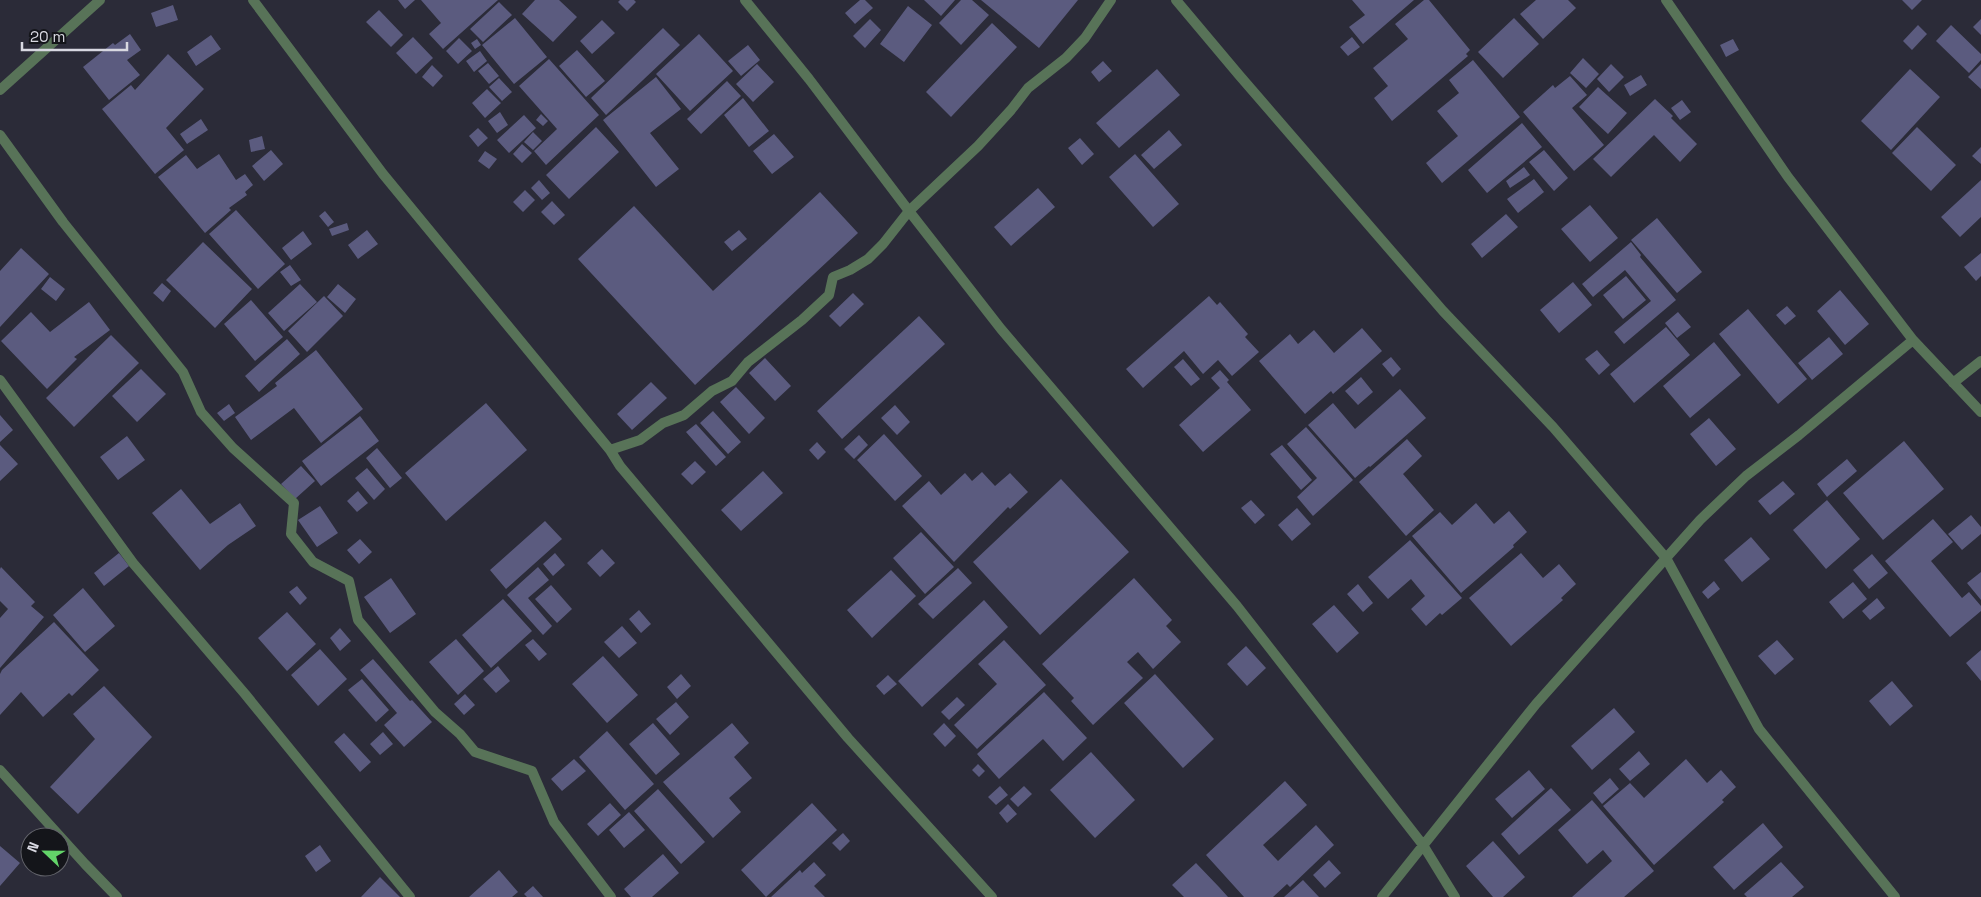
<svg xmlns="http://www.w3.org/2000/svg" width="1981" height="897" viewBox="0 0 1981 897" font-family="'Space Grotesk',sans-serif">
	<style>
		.building { fill: #5b5b7f }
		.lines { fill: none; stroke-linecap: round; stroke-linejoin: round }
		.street { stroke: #587358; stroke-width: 10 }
	</style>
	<rect width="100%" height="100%" fill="#2b2b38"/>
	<path class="building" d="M398,0H415L405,9Z
		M421,0H498L443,49L429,34L441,23Z
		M535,0H559L577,17L553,42L522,14Z
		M620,0H634L636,2L627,11L618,2Z
		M860,0H865L873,8L855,24L845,13Z
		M924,0H955L941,16Z
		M961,0H972L989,15L961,45L939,23Z
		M981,0H1078L1039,48Z
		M1352,0H1414L1363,44L1349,27L1365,15Z
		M1424,0H1429L1470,50L1466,54L1468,56L1392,121L1374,98L1388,86L1373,68L1408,39L1395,24Z
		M1536,0H1568L1576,8L1543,39L1520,14Z
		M1902,0H1922L1912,10Z
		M499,2L512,15L483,42L470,29Z
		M173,5L178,20L156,27L151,13Z
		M908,6L932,25L904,62L880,44Z
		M379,10L403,35L391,47L366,22Z
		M515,18L547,57L514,84L482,45Z
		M1514,18L1539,44L1503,78L1478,52Z
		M870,19L881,30L865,48L853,36Z
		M1981,19V35L1973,27Z
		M602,20L615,33L592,54L580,41Z
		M992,23L1017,47L951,117L926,92Z
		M1918,25L1927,34L1912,50L1903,41Z
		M1951,25L1981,54V60L1969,73L1936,41Z
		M663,28L680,45L606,115L591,98Z
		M130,34L141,50L127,60L140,75L109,100L83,67L113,43L115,45Z
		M699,34L733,71L690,111L656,74Z
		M211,35L221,49L196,66L187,52Z
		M413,37L433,58L416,74L396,53Z
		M1352,37L1360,47L1348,56L1340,47Z
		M459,38L472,51L458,64L446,51Z
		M477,39L481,45L475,49L471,43Z
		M1733,39L1739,50L1726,57L1720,45Z
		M748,45L760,60L741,76L728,61Z
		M577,50L605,81L586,97L559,66Z
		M480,51L487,61L474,72L466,61Z
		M168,54L204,89L166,128L184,150L155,174L102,109L131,85L135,90Z
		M1583,58L1599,74L1586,88L1570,73Z
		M549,59L599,115L546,165L534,151L557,129L519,86Z
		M1473,60L1520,117L1442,183L1426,163L1458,136L1437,111L1459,93L1449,80Z
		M1103,61L1112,71L1099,82L1091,72Z
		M488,63L499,76L489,84L478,71Z
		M757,64L774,82L753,102L736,84Z
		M1611,64L1624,77L1609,92L1597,79Z
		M1981,64V89L1968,77Z
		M432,65L443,76L433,87L422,77Z
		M1157,69L1180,95L1119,148L1096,123Z
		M1910,69L1940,97L1891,150L1861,121Z
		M1641,75L1647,85L1630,96L1624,85Z
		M1570,76L1587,95L1572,108L1604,145L1574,171L1523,112L1553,85L1555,88Z
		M656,77L681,109L650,133L679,169L656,187L603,120Z
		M499,78L512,92L502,101L489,87Z
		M727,81L741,96L701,134L687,119Z
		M1598,87L1627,113L1608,134L1579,107Z
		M487,89L501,103L485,118L472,103Z
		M743,98L769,131L749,147L724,115Z
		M1655,99L1673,116L1671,118L1697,144L1680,162L1654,135L1611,177L1593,159Z
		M1682,100L1691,112L1680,120L1671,108Z
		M500,112L508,125L497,133L488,121Z
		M541,114L548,121L543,126L536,120Z
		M524,115L536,128L509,153L497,140Z
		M201,119L208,130L187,144L180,134Z
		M1522,123L1542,147L1487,193L1468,170Z
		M596,127L619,152L569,199L546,175Z
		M1917,127L1956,165L1931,191L1892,153Z
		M478,128L488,138L478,147L469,136Z
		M1169,130L1182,145L1154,169L1141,155Z
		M533,132L542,141L533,150L524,142Z
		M774,134L794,157L772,174L753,151Z
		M262,136L265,149L251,152L249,140Z
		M1080,138L1094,154L1082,165L1068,148Z
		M522,144L532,153L522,163L513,154Z
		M1981,147V164L1972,156Z
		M271,150L283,164L264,181L252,166Z
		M1544,150L1568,178L1554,191L1529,162Z
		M485,151L497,159L489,169L478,161Z
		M219,154L236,180L245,174L253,185L245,192L247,195L229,208L231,210L205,233L158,177L186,155L197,169Z
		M1135,154L1179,204L1153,227L1109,177Z
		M1524,167L1530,175L1510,188L1506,181Z
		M1534,179L1544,192L1518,213L1507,199Z
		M539,180L550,193L542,200L531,188Z
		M1981,180V217L1960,237L1941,217Z
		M1038,188L1055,207L1011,246L994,227Z
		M525,190L535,200L523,212L513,202Z
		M820,192L858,233L695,385L578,259L634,206L713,291Z
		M552,201L565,215L554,225L541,212Z
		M1590,205L1618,238L1590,262L1561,229Z
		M236,210L285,264L258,289L209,234Z
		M325,211L334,222L328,227L319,216Z
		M1506,214L1518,227L1482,258L1471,244Z
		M1657,218L1702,272L1677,293L1631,240Z
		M347,223L349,230L332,236L329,229Z
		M367,230L378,244L358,259L348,245Z
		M739,230L747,239L732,251L724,242Z
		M303,231L312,244L291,260L282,248Z
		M203,242L252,289L215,328L166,280Z
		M1631,242L1641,255L1640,257L1676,300L1624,344L1614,332L1651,301L1625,270L1593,297L1582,284Z
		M21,248L49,274L0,327V271Z
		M1981,253V276L1976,281L1964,267Z
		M290,265L301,280L291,286L280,272Z
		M1626,276L1646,300L1623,319L1603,295Z
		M50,277L65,289L56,301L41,289Z
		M1573,282L1592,305L1559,333L1540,310Z
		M162,283L171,291L163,302L153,293Z
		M300,284L317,302L284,331L268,313Z
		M338,284L356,299L345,313L327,297Z
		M1840,290L1869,324L1845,345L1817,311Z
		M853,293L864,304L840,327L829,316Z
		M324,296L343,316L307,352L288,331Z
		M1209,296L1217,305L1220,302L1248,334L1245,337L1259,352L1232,376L1218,360L1203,374L1184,351L1143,388L1126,369Z
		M251,300L283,337L255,361L224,324Z
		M89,302L110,330L74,357L77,359L47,389L1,341L31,312L50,332Z
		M1787,306L1796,316L1785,325L1776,315Z
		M1748,309L1807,379L1778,404L1719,334Z
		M1678,312L1691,327L1677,338L1665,323Z
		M919,316L945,344L842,439L817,411Z
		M1666,327L1690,355L1634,403L1610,374Z
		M1362,328L1382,351L1333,394L1331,391L1305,414L1259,361L1290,334L1298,344L1314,330L1334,353Z
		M111,335L139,363L74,427L46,398Z
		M1829,337L1843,354L1812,380L1798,363Z
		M287,339L300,354L259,392L245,376Z
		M1714,342L1741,375L1690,418L1663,386Z
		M316,350L363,409L321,443L294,408L251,440L235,417L277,386L275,383Z
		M1597,350L1610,365L1599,375L1585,359Z
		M1391,357L1401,369L1393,377L1382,364Z
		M765,358L791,386L775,401L749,373Z
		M1183,359L1200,379L1191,386L1174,367Z
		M141,369L166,394L137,422L112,396Z
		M1220,370L1229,380L1227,382L1251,410L1203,452L1179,425L1220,388L1211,378Z
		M1361,377L1373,392L1358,405L1345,391Z
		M651,382L667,398L632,430L617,414Z
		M736,387L765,418L749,434L720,402Z
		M1400,389L1426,418L1370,467L1369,466L1355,478L1308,425L1333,403L1355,429Z
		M486,403L527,450L446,521L405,473Z
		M229,404L235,413L224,421L217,413Z
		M895,405L910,422L897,435L881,418Z
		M713,411L741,442L728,454L700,423Z
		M0,415L13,430L0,442Z
		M360,416L379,441L321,486L302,461Z
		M1709,418L1736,449L1716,466L1690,434Z
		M696,424L726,457L716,466L686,432Z
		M1306,427L1353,480L1313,516L1297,497L1317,478L1287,444Z
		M884,434L922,476L895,501L857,460Z
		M859,435L868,445L854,459L844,449Z
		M127,436L145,460L118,480L100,457Z
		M1407,439L1422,456L1403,474L1434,510L1406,536L1359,482Z
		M1904,441L1944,489L1883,540L1843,493Z
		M817,442L826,452L818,460L809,450Z
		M0,445L18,464L0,481Z
		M1282,445L1312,480L1301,490L1270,454Z
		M377,448L402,478L390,488L366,458Z
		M1847,459L1857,471L1827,497L1817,484Z
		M695,461L706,472L692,485L681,474Z
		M301,466L315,481L295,499L281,484Z
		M367,468L385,489L374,500L355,478Z
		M763,471L783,493L741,531L721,510Z
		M982,472L995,486L1010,473L1028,492L1010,509L1008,507L954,562L902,506L929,481L941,495L965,473L972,481Z
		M1061,479L1129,552L1040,635L973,562Z
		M1783,481L1795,494L1770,515L1758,501Z
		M181,489L210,524L240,503L256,526L228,545L200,570L152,513Z
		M358,491L368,503L357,512L347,501Z
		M1251,500L1265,515L1255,524L1241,508Z
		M1827,500L1860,539L1826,569L1793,530Z
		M1476,503L1494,524L1509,511L1527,532L1513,545L1514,547L1461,593L1412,536L1440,512L1452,525Z
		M320,506L338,533L317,547L298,520Z
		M1297,508L1311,524L1292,541L1278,525Z
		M1971,515L1981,527V534L1962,550L1948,534Z
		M1933,519L1953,542L1931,561L1962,598L1969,592L1981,606V611L1950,637L1885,561Z
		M545,521L562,539L506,589L490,570Z
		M921,532L954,567L925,594L893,558Z
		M1751,537L1770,559L1742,582L1724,560Z
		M360,539L372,552L359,564L347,550Z
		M1410,540L1462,598L1442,615L1440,613L1426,626L1411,609L1425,596L1411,579L1388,599L1368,577Z
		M602,549L615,563L600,577L587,563Z
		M119,553L129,566L104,586L94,573Z
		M555,553L565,565L553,576L543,564Z
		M1521,553L1543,578L1559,564L1576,584L1561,598L1563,600L1511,646L1469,598Z
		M1872,554L1888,573L1869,589L1853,570Z
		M1,567L35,602L31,606L44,617L0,668V618L8,609L0,601V569Z
		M538,567L549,580L528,598L552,626L543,635L507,595Z
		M958,568L972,583L933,619L918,604Z
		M891,570L916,596L872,638L847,610Z
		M1981,572V600L1967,583Z
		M391,578L416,614L390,633L364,597Z
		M1134,578L1172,620L1166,626L1181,642L1153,669L1138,652L1127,662L1143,678L1093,725L1071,701L1074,698L1042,664Z
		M1714,581L1720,589L1708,599L1702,592Z
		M1853,582L1867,599L1843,619L1829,602Z
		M1358,584L1373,603L1363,612L1347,594Z
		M551,585L572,609L557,623L535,599Z
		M297,586L307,598L300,605L289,592Z
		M83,588L115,626L85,652L53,615Z
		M1877,598L1885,608L1870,620L1862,611Z
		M503,599L532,631L491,668L462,635Z
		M984,600L1008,627L922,707L898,681Z
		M1334,605L1359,633L1337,653L1312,624Z
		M639,610L651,624L641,633L629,619Z
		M287,612L316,644L287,671L258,638Z
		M54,622L99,670L72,696L69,693L43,717L21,692L0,715V674L2,670Z
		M622,626L637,643L619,658L604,642Z
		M340,628L351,641L340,651L330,638Z
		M456,639L484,671L458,695L429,662Z
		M533,639L547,654L539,661L525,645Z
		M1004,640L1046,685L977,749L954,725L997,684L978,664Z
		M1777,640L1794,659L1775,675L1758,656Z
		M1246,646L1266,668L1247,686L1227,664Z
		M320,649L347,679L318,706L291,675Z
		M1981,650V681L1966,663Z
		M603,656L638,695L607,723L572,684Z
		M373,659L410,701L412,700L432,722L404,747L384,725L397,713L360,670Z
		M498,666L510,681L496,693L483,679Z
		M681,674L691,686L677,699L667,687Z
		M1155,674L1214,739L1183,768L1124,703Z
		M888,675L897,684L884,695L876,686Z
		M362,679L389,710L376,722L348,690Z
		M1892,681L1913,706L1890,726L1869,701Z
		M104,686L152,737L78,814L50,787L95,739L73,714Z
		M1044,692L1087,738L1063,761L1043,739L999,779L977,754Z
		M465,694L475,705L464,715L454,704Z
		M957,697L965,705L949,720L941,712Z
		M676,702L689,717L670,735L656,719Z
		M1614,708L1635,732L1592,770L1571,746Z
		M653,723L680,754L656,775L629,744Z
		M732,723L749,743L734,757L752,778L729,798L741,812L713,838L663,782Z
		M944,723L956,736L945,747L933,734Z
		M607,731L654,784L625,810L579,757Z
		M383,732L393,744L380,755L370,744Z
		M344,733L371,762L360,772L334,742Z
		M1639,751L1650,764L1630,781L1619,769Z
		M1091,752L1135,800L1095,838L1050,790Z
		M574,759L586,771L562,791L551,779Z
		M1686,759L1707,783L1721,770L1736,787L1722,800L1724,802L1654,865L1603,806L1630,783L1644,798Z
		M978,764L985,771L979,777L972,770Z
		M1529,770L1545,789L1512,818L1495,799Z
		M1610,778L1619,789L1602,804L1593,793Z
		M1285,781L1307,805L1263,845L1278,861L1316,825L1334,845L1290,887L1287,884L1273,897H1244L1206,855Z
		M1000,786L1008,795L996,805L988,797Z
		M1024,786L1032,794L1018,807L1010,799Z
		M1551,788L1571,810L1519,855L1501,834Z
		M658,789L705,842L681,864L634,811Z
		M1592,800L1654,871L1624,897H1572L1612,861L1603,850L1587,864L1558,830Z
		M610,803L621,815L598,836L587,824Z
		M812,803L837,830L766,897L741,870Z
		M1008,804L1017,814L1007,823L999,813Z
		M629,812L645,830L624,848L609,830Z
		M1763,823L1783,847L1734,890L1713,867Z
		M843,833L850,841L840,851L832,843Z
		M1493,841L1525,877L1503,897H1493L1466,866Z
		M320,845L331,861L316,872L305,856Z
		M0,846L20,863L0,886Z
		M663,854L679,873L652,897H631L624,889Z
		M1329,860L1341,873L1325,888L1313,875Z
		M814,862L826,875L814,886L825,897H771L800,870L802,873Z
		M1781,862L1804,887L1792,897H1747L1744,894Z
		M1196,863L1219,887L1228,897H1184L1172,885Z
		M499,870L518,892L512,897H469Z
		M380,877L400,897H361Z
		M1303,880L1319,897H1284Z
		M533,886L543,897H527L524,894Z"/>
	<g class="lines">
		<path class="street" d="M253,0L383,174L610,450L620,466L848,738L992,897
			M745,0L809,79L909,211L1001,329L1237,606L1423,845L1455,897
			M1176,0L1239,75L1443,311L1553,427L1666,558L1759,729L1895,897
			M1666,0L1788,177L1913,340L1981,412
			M0,90L100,0
			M0,135L63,222L183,372L201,412L233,448L294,503L291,534L313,562L349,581L358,620L435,712L460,734L475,752L532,771L554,822L611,897
			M0,380L133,563L245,694L410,897
			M1953,383L1981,361
			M610,450L640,440L663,423L684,415L712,391L732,381L748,362L802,320L829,295L833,277L850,270L868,259L883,244L909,211L978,146L1011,110L1028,88L1066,58L1085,38L1111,0
			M0,770L85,864L117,897
			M1382,897L1536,704L1700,520L1746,476L1799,435L1913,340"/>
	</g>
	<g transform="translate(45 852) rotate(292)"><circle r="24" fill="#14151a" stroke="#62636a"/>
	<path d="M0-4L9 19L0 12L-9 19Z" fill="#63d469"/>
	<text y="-8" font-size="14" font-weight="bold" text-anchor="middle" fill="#d8d8e1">N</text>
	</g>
	<path d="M22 42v8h105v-8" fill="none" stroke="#d8d8e1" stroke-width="2.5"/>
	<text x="30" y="42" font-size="15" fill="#d8d8e1" stroke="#14151a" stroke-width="4" paint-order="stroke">20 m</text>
</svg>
